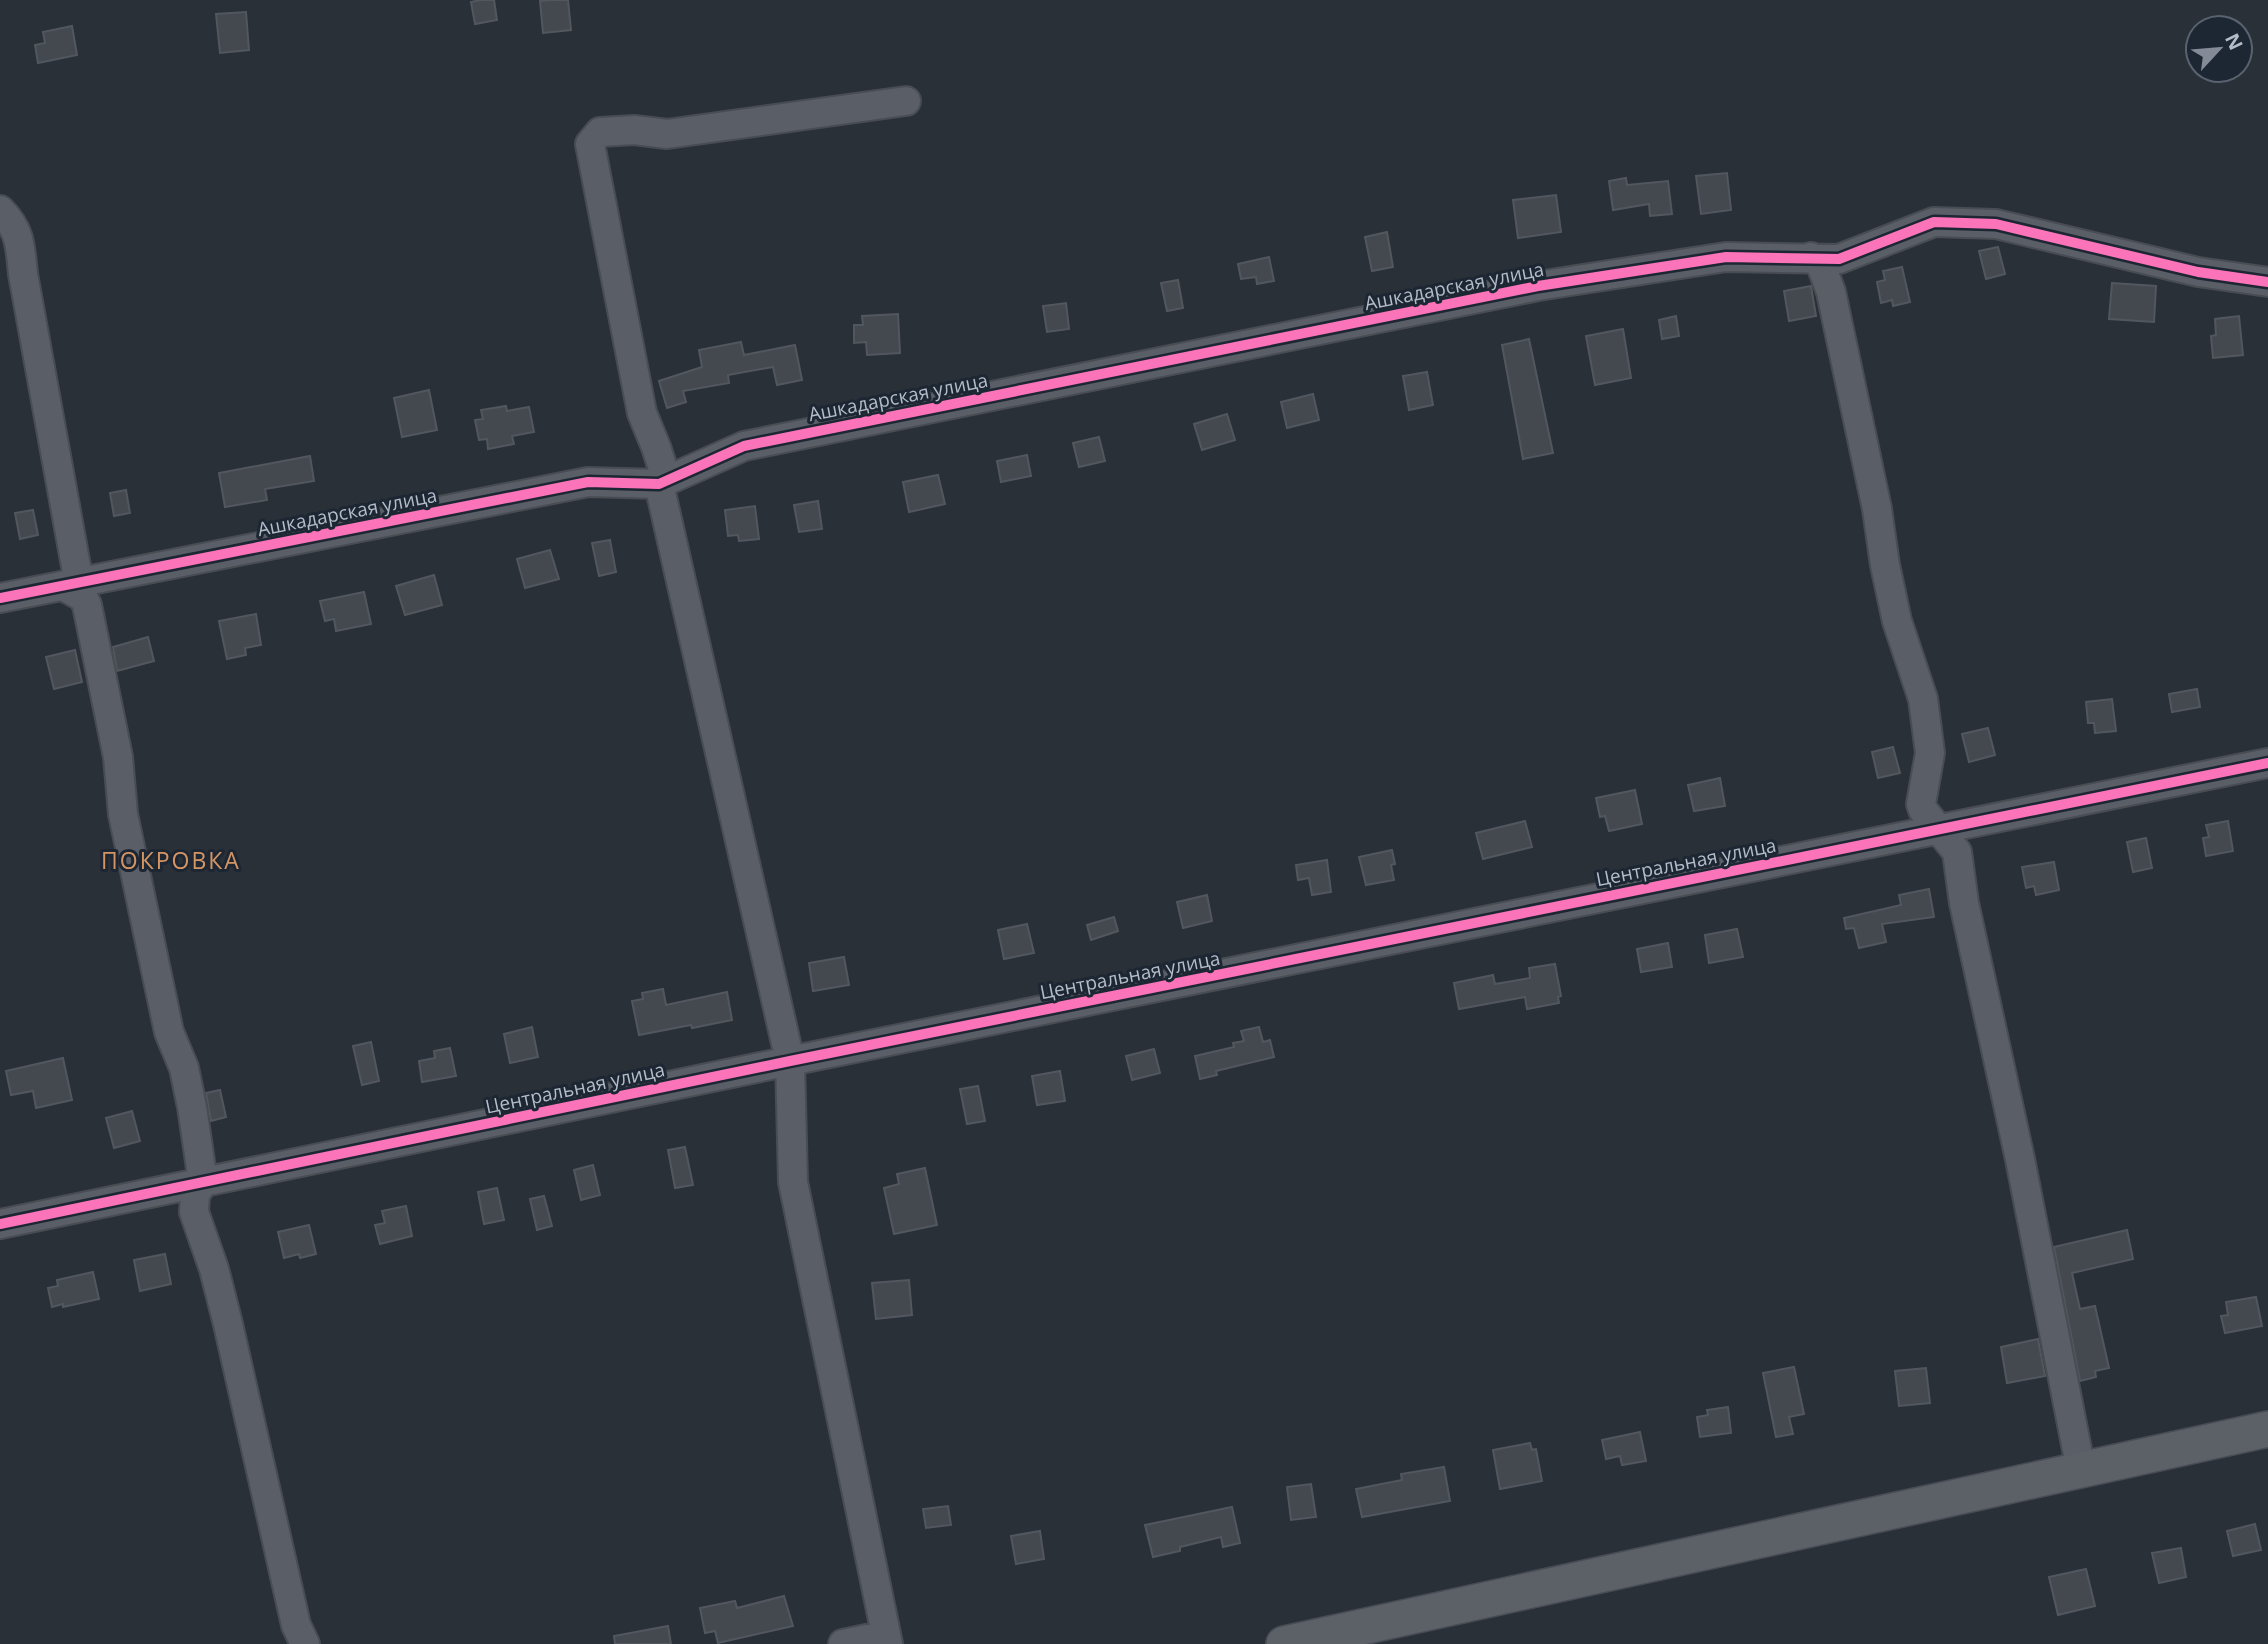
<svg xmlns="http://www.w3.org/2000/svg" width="2268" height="1644" viewBox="0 0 2268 1644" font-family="'Open Sans',sans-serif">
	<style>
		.building { fill: #444950; stroke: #52575f; stroke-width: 2 }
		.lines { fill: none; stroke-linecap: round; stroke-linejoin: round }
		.minor-casing { stroke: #484c53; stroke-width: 32 }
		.major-casing { stroke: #484c55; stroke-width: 38 }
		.minor { stroke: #5a5e66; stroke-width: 28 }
		.major { stroke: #5c6168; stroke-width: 35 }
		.cycleway-casing { stroke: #1d2633; stroke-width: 15 }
		.cycleway { stroke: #fb73b8; stroke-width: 10 }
		.labels { text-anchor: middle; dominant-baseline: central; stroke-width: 6; stroke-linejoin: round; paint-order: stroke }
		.street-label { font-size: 19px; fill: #b4bcc9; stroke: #1d2633 }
		.quarter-label { font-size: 23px; letter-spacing: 2px; fill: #d59563; stroke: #1d2633 }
	</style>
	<rect width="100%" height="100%" fill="#2a3038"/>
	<path class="building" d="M480,0H494L497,20L475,24L471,2Z
		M550,0H568L571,30L543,33L540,1Z
		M246,12L249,50L220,53L216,14Z
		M72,26L77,55L38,63L35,45L45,43L43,32Z
		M1727,173L1731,210L1701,214L1696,176Z
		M1626,178L1627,185L1668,181L1672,214L1650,216L1649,204L1613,210L1609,181Z
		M1556,195L1561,232L1518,238L1513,200Z
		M1387,232L1393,267L1372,271L1365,237Z
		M1998,247L2005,274L1986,279L1979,251Z
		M1269,257L1274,281L1257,284L1256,277L1241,279L1238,264Z
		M1902,267L1910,302L1893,306L1892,300L1881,303L1877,282L1885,280L1883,271Z
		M1178,280L1183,308L1167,311L1161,283Z
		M2112,283L2156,286L2154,322L2109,319Z
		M1811,286L1816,316L1789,321L1784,291Z
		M1066,303L1069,329L1047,332L1043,306Z
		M898,314L900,353L867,355L866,342L854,343V325H863L862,316Z
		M1676,316L1679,336L1662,339L1659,320Z
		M2239,316L2243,355L2213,358L2211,336L2216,335L2215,319Z
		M1623,329L1631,378L1595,385L1586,336Z
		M1529,339L1553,453L1523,459L1502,345Z
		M741,342L744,355L795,345L802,380L777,385L773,367L728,375L729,383L683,391L686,402L667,408L659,381L702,367L699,350Z
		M1427,372L1433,405L1409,410L1403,376Z
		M429,390L437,430L402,437L394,398Z
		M1313,394L1319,420L1287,428L1281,402Z
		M506,406L507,411L529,407L534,432L512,436L514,444L488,449L487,439L479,440L475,420L483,419L481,410Z
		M1227,414L1235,440L1202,450L1194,424Z
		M1099,437L1105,461L1079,467L1073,443Z
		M1027,455L1031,476L1001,482L997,461Z
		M310,456L314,481L265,489L267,500L225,507L219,473Z
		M938,475L945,504L909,512L903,482Z
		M126,490L130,513L114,516L110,493Z
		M818,501L822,529L799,532L794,505Z
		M755,506L759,539L739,541L738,535L728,536L725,510Z
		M33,510L38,535L20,539L15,513Z
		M610,540L616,572L599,576L592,543Z
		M550,550L559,579L525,588L517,559Z
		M434,575L442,605L405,615L396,586Z
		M364,592L371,624L336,631L334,619L325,621L320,601Z
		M256,614L261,645L245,648L246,655L227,659L219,621Z
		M148,637L154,661L117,671L113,647Z
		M75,650L82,682L54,689L46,657Z
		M2197,689L2200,707L2172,712L2169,694Z
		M2112,699L2116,731L2095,733L2094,723H2088L2086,702Z
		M1988,728L1995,755L1969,762L1962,734Z
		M1893,747L1900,773L1878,778L1872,752Z
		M1720,778L1725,806L1694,811L1688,785Z
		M1635,790L1642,824L1609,831L1605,816L1600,817L1596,798Z
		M1525,821L1532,847L1483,859L1476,833Z
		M2228,821L2233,851L2206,856L2203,838L2209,837L2206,825Z
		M2146,838L2152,868L2133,872L2127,842Z
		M1392,850L1395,864L1391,865L1394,880L1366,885L1359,857Z
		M1327,860L1331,892L1312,895L1309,878L1298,880L1296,865Z
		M2054,862L2059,890L2036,895L2034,886L2026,888L2022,867Z
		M1929,889L1934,917L1882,924L1886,942L1859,948L1854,928L1846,929L1844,918L1901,905L1899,895Z
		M1207,895L1212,921L1183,928L1177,902Z
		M1114,917L1118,931L1091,940L1087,925Z
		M1027,924L1034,953L1004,959L998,930Z
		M1737,929L1743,957L1709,963L1705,935Z
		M1668,943L1672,967L1641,972L1637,949Z
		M844,957L849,985L813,991L809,963Z
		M1555,964L1561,996L1558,997L1559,1003L1527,1009L1525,997L1459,1009L1454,983L1493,975L1495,984L1530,978L1529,968Z
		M663,989L666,1005L727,992L732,1020L692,1028L691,1025L639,1035L632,1001L643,999L642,993Z
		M532,1027L538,1057L510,1063L504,1034Z
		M1259,1027L1263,1042L1270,1040L1274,1057L1216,1071L1217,1075L1200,1079L1195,1056L1234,1047L1233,1043L1244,1041L1241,1031Z
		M371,1042L379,1081L362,1085L353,1046Z
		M450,1048L456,1076L422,1082L419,1061L435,1058L434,1051Z
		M1154,1049L1160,1073L1132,1080L1126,1056Z
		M63,1058L72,1100L36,1108L33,1091L11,1095L6,1071Z
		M1060,1071L1065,1101L1037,1105L1032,1076Z
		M978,1086L985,1121L967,1124L960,1089Z
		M220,1090L226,1117L211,1121L206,1093Z
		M132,1111L140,1141L114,1148L106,1118Z
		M685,1147L693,1185L675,1188L668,1150Z
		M593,1165L600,1195L581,1200L574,1170Z
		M925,1168L937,1225L894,1234L884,1188L899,1184L897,1174Z
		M497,1188L504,1220L484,1224L478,1192Z
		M544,1196L552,1226L537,1230L530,1199Z
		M406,1206L412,1236L380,1244L375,1225L385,1223L382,1211Z
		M309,1225L316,1254L300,1258L299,1254L284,1258L278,1232Z
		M2127,1230L2133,1259L2072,1273L2080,1309L2095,1306L2109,1368L2095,1371L2096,1377L2080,1381L2054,1247Z
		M165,1254L171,1284L140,1291L134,1260Z
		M93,1272L99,1299L63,1307V1304L52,1307L48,1288L58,1286L57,1280Z
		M909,1280L912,1315L876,1319L872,1283Z
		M2256,1297L2262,1326L2225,1333L2221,1316L2228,1315L2226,1302Z
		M2038,1339L2045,1376L2007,1383L2001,1347Z
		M1794,1367L1804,1414L1789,1417L1793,1434L1776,1437L1763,1373Z
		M1926,1368L1930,1403L1899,1406L1895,1371Z
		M1728,1407L1731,1433L1700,1437L1697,1417L1708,1415L1707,1410Z
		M1640,1432L1646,1461L1622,1465L1620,1456L1606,1459L1602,1440Z
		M1530,1443L1532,1450L1536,1449L1542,1481L1500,1489L1493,1450Z
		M1444,1467L1450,1501L1362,1517L1356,1489L1402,1480L1401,1474Z
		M1311,1484L1316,1517L1291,1520L1287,1487Z
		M948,1506L951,1525L926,1528L923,1509Z
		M1232,1507L1240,1543L1223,1547L1221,1537L1180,1547V1551L1153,1557L1145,1525Z
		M2255,1524L2261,1550L2233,1556L2227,1531Z
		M1040,1531L1044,1559L1016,1564L1011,1536Z
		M2181,1548L2186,1577L2159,1583L2152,1553Z
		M2086,1569L2095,1606L2058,1615L2049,1577Z
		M784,1596L793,1626L718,1643L715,1631L705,1633L700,1608L735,1601L737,1608Z
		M668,1626L671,1644H615L614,1636Z"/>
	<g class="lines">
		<defs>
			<path id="minor" d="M0,210C21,231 20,246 23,274L79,583
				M1811,257L1821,265L1831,292L1877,509L1885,565L1897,621L1923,699L1930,753L1921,804L1923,810L1957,852L1964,903L2020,1159L2081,1470
				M667,481L656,447L642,413L590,144L600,132L634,130L667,134L906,101
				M659,484L790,1061L793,1182L888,1644
				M63,586L83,597L87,605L118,757L123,814L169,1032L184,1068L192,1107L203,1182L195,1195L194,1212L214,1269L228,1324L296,1625L305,1644
				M0,598L588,482L659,484L744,446L1538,286L1726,257L1839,259L1934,222L1996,224L2198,272L2268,282
				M0,1224L790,1061L2268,763
				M843,1644L886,1635"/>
			<path id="major" d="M1284,1644L2268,1429"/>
		</defs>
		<use href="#minor" class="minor-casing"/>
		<use href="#major" class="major-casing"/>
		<use href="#minor" class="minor"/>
		<use href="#major" class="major"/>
		<defs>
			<path id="cycleway" d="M0,598L588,482L659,484L744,446L1538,286L1726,257L1839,259L1934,222L1996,224L2198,272L2268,282
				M0,1224L790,1061L2268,763"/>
		</defs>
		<use href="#cycleway" class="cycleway-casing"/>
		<use href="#cycleway" class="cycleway"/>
	</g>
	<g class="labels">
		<g class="street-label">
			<text transform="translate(1454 286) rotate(-11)">Ашкадарская улица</text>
			<text transform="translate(898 397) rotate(-11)">Ашкадарская улица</text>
			<text transform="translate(347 512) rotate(-11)">Ашкадарская улица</text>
			<text transform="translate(1686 862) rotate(-11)">Центральная улица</text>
			<text transform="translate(1130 975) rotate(-11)">Центральная улица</text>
			<text transform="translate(575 1088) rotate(-12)">Центральная улица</text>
		</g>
		<g class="quarter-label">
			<text x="171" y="860">ПОКРОВКА</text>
		</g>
	</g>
	<g transform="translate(2219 49) rotate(64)"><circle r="33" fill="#1d2633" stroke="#59626f" stroke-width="2"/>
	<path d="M0-5L12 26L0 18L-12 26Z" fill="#848b96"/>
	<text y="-10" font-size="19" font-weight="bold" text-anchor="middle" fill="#b4bcc9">N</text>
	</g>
</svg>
